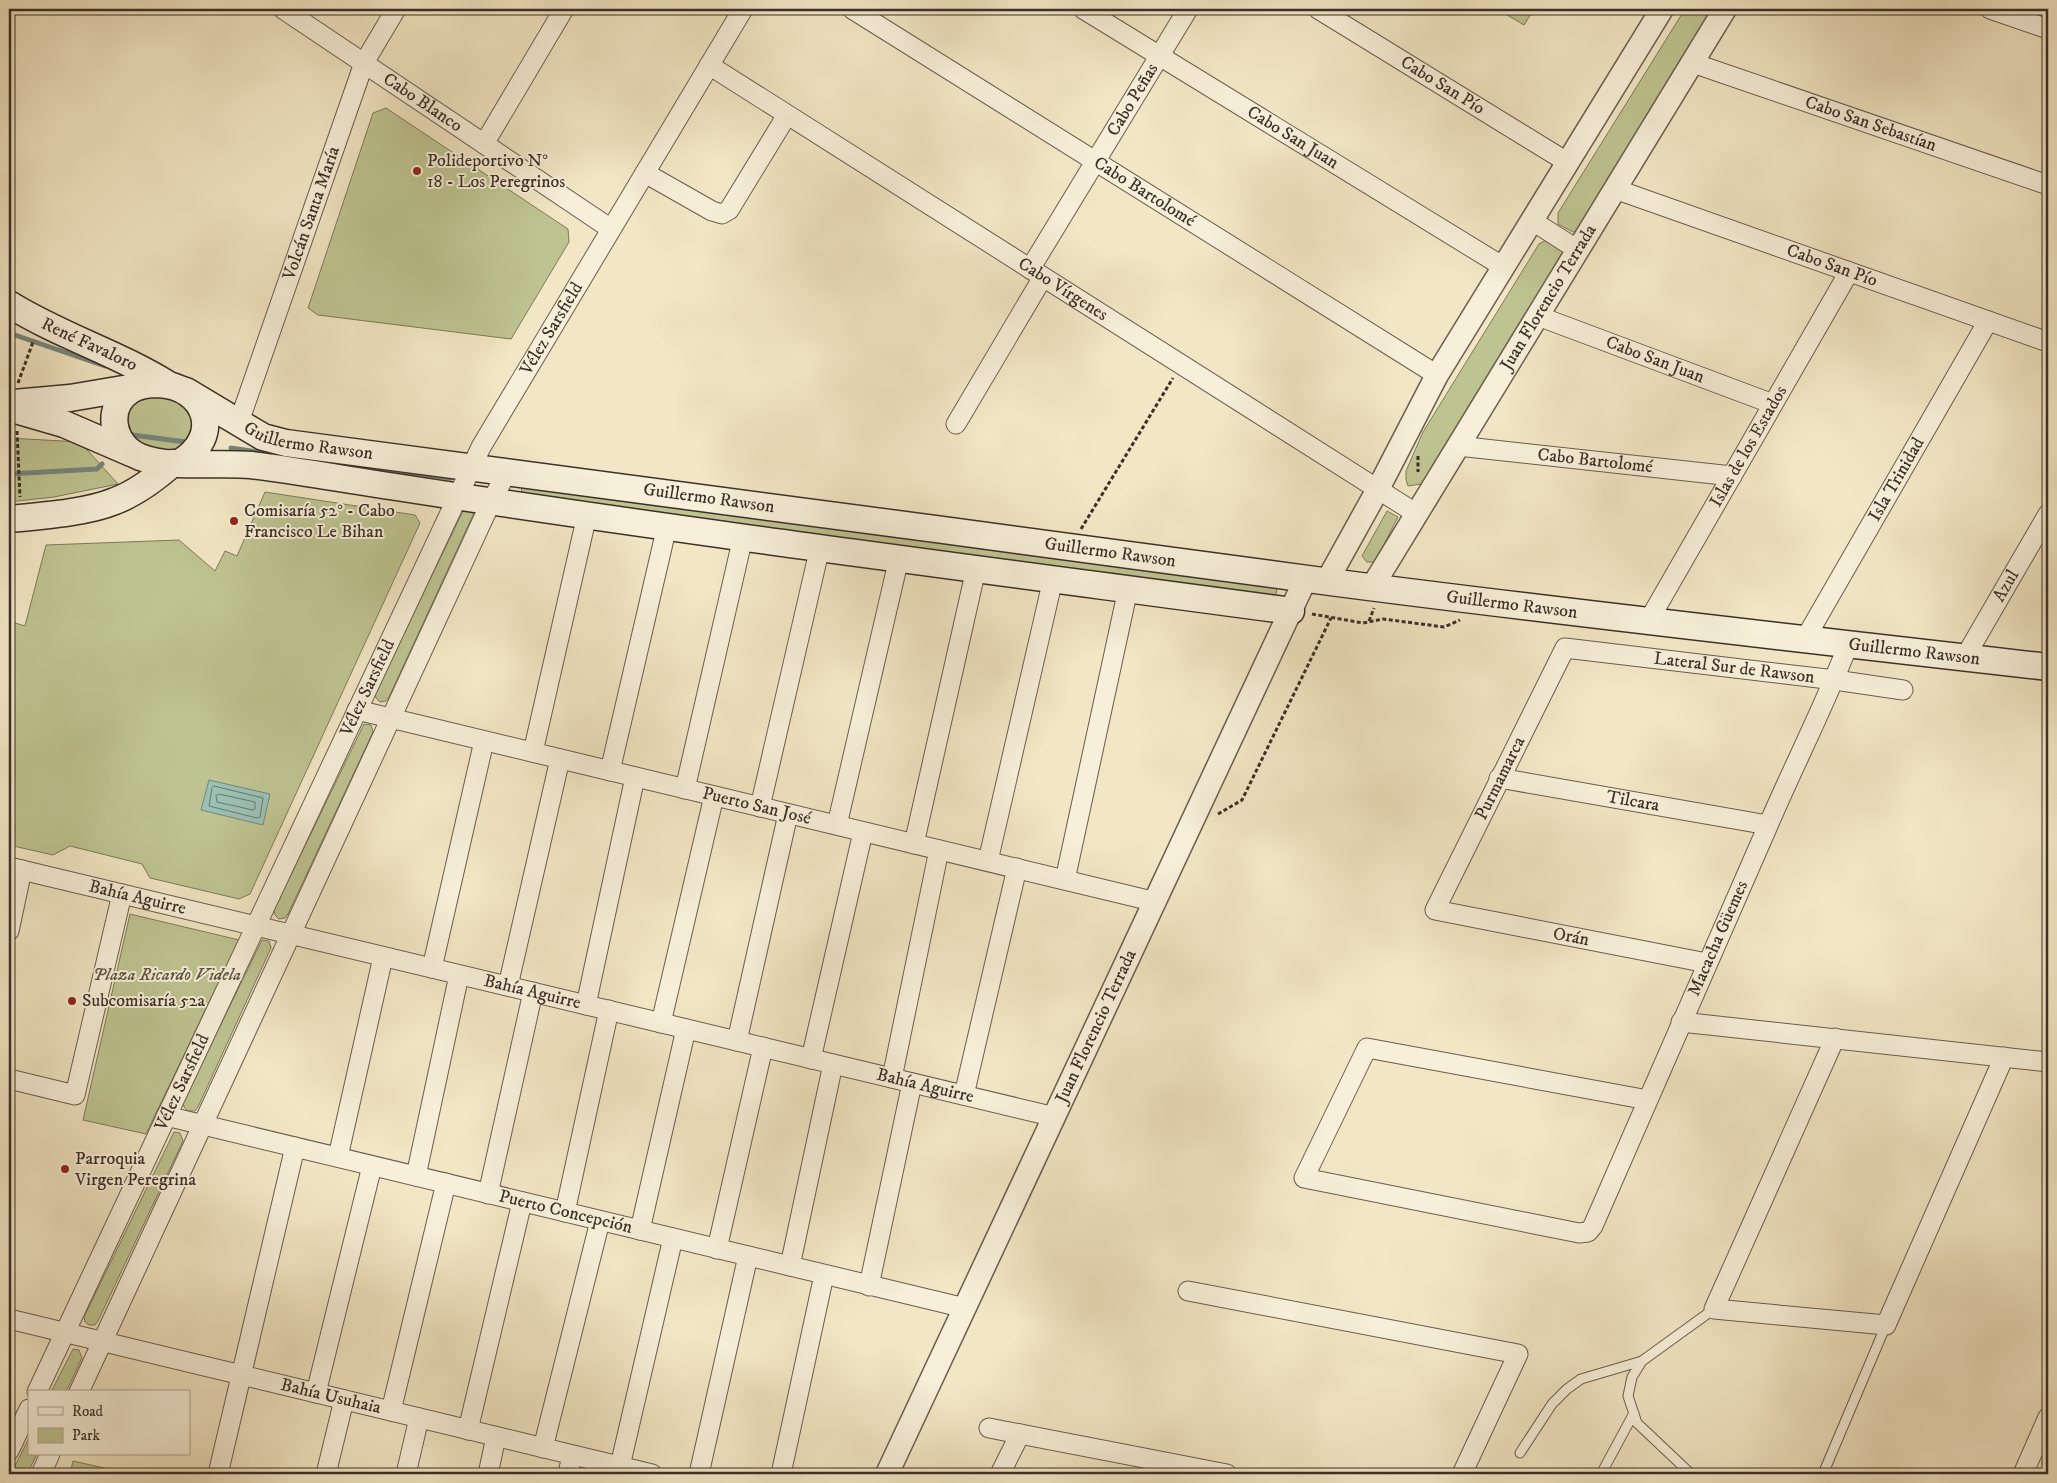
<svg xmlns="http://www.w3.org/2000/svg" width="2057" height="1483" viewBox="0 0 2057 1483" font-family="'IM FELL DW Pica',serif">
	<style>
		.green { fill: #bec491; stroke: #7c7a5c }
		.water { fill: #9bc0b4; stroke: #75867c }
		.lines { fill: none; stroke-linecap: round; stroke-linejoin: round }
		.shore { stroke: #6b786e; stroke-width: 1 }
		.stream { stroke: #75867c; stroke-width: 5 }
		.service-casing { stroke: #695d4f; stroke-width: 11 }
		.minor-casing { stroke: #695d4f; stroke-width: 21 }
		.tertiary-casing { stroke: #695d4f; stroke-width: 25 }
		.secondary-casing { stroke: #3b2f28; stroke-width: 29 }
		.path { stroke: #3b2f28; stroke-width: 3; stroke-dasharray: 4 2.5; stroke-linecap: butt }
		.service { stroke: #f7efd9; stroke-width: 9 }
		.minor { stroke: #f7efd9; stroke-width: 19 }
		.tertiary { stroke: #f7efd9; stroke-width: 22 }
		.secondary { stroke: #f7efd9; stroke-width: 26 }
		.poi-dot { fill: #8f2418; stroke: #f7efd9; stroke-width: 2 }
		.labels { text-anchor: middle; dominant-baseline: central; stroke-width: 4; stroke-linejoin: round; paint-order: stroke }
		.street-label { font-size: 18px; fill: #3b2f28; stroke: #f7efd9 }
		.poi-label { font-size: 18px; fill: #3b2f28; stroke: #f7efd9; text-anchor: start }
		.park-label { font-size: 18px; font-style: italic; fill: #5c5442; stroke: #f7efd9 }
	</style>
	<rect width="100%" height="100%" fill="#f2e6c4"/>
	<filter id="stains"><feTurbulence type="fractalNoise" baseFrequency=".004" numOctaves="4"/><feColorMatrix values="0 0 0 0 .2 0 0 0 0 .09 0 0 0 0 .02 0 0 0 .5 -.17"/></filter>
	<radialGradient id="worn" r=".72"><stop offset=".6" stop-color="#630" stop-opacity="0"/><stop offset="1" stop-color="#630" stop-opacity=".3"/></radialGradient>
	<path class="green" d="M1497,9H1534L1524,25Z
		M1685,9H1717L1577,231L1573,232L1558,224V213Z
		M386,108L568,229L569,242L511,339L318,315L308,308L373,113Z
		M1546,240L1566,252L1427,476L1421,484L1408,486L1406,480V471L1423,432L1539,244Z
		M167,392L197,414L187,448L153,453L123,430L130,399Z
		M9,438L80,442L118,484L54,497L9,502Z
		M247,450L432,476L430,485L243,453Z
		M522,484L1277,588L1275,600L521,496Z
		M265,492L415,515L420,523L250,894L239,899L150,878L142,864L70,846L53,855L9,845V621L25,626L46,545L179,540L215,571L225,551L237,556Z
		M465,507L474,511L473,515L389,697L386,701L380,702L376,698L375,693Z
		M1387,511L1398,517L1376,560L1373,562H1367L1362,556Z
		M364,724L371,725L373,732L288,914L285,918L279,919L275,915L274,910Z
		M130,914L239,940L146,1134L83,1120Z
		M262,940L269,941L271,948L198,1107L195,1111H188L184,1107L183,1102Z
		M174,1132L180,1133L183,1141L98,1321L95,1325H89L85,1322L84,1317Z
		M73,1349L79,1350L82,1358L66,1392H51Z
		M29,1438V1454H37L27,1474H11Z
		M73,1461L122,1472L121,1474H70Z"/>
	<path class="water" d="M209,780L270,794L263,825L201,810Z"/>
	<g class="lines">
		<path class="shore" d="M214,786L263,798L260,817L257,818L209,806L212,788Z
			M219,794L255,802V809L253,810L217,802L216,796Z"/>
		<path class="stream" d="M9,333L105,366
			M129,438L132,435L186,442
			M231,448L285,456
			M333,462L451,478
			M9,474L97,469L102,464"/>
		<defs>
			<path id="service" d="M1642,1361L1632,1377L1628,1396L1637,1423L1691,1474
				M1520,1453L1552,1404L1567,1389L1581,1379L1642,1361L1714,1309
				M1601,1474L1634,1413
				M1823,1474L1886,1325"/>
			<g id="minor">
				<path id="s1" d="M283,9L611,229"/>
				<path id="s2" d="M852,9L1437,375"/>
				<path id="s3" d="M1083,9L1502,266"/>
				<path id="s4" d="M1318,9L1567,162"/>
				<path d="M1990,9L2048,29"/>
				<path id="s5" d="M1693,63L2048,185"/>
				<path id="s6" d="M709,65L1417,514"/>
				<path d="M484,144L564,9"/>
				<path d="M645,173L712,211L722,214L729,210L787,115"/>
				<path id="s7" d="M1615,189L2048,342"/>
				<path d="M1531,220L1578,250"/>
				<path id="s8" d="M1030,269L1188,9"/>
				<path id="s9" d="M1538,316L1773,404"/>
				<path id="s10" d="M239,422L364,63L396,9"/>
				<path d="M956,424L1043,277"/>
				<path id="s11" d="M1458,446L1732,476"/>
				<path id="s12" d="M1649,620L1849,272"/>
				<path id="s13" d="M1805,639L1988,321"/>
				<path id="s14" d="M1965,657L2048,514"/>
				<path id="s15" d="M357,710L1156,902"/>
				<path d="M533,752L587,515"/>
				<path d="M610,771L667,526"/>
				<path id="s16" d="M1499,778L1768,825"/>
				<path d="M685,789L743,537"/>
				<path d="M760,807L820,547"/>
				<path d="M837,825L899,558"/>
				<path d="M914,844L976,569"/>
				<path d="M988,861L1053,579"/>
				<path id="s17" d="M9,867L1055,1117"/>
				<path d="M1065,880L1128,589"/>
				<path d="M9,931L22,870"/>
				<path id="s18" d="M1707,963L1435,910L1565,648L1835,680L1903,690"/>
				<path d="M432,968L484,741"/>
				<path d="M508,986L560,759"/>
				<path d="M586,1005L635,777"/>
				<path d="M1681,1022L2048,1062"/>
				<path d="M661,1023L714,796"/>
				<path d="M1835,1038L1714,1309L1886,1325L2004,1057"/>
				<path d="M737,1041L788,814"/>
				<path d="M811,1059L863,832"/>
				<path d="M892,1078L939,850"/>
				<path d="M9,1079L75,1095L122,894"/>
				<path d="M964,1095L1017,868"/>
				<path id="s19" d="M1648,1100L1367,1048L1304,1178L1579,1233L1588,1232L1593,1226C1651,1093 1708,960 1767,828C1793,767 1824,707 1848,645"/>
				<path id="s20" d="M166,1116L965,1308"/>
				<path d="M338,1157L383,957"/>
				<path d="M416,1176L459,975"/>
				<path d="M488,1194L533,992"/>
				<path d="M565,1212L609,1010"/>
				<path d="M640,1230L686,1029"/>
				<path d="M717,1249L763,1047"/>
				<path d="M790,1266L833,1064"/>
				<path d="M869,1286L912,1083"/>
				<path d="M1188,1291L1518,1354L1462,1474"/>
				<path id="s21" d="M9,1319L652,1474"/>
				<path id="s22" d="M37,1392L481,447L743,9"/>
				<path d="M79,1392L491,502L507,472"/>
				<path d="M316,1393L372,1166"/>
				<path d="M391,1411L446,1183"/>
				<path d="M989,1428L1227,1474"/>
				<path d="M468,1430L522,1202"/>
				<path d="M543,1448L600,1221"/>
				<path d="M9,1451L29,1409"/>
				<path d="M620,1466L673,1238"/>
				<path d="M41,1474L50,1454"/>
				<path d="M218,1474L295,1147"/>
				<path d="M326,1474L344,1400"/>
				<path d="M406,1474L419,1418"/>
				<path d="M488,1474L496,1437"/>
				<path d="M568,1474L572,1455"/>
				<path d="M699,1474L748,1256"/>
				<path d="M781,1474L824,1275"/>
				<path d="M1000,1474L1020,1434"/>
				<path d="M2023,1474L2048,1417"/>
			</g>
			<g id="tertiary">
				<path d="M1327,581L1378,489L1437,375L1662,9"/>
				<path id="s23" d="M1372,587L1725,9"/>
				<path id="s24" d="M887,1474L1306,578"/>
			</g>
			<g id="secondary">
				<path id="s25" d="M9,304C60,336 118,353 169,385"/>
				<path id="s26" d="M186,391L263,437L286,443C634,487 982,536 1330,582C1569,613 1809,640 2048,667"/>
				<path d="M14,403L70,398L135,387"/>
				<path d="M9,408L64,424L131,453"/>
				<path d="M179,463C224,437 207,386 158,384C148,384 139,385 131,390C104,407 112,446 140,457C170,469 217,462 251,465C300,471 348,480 396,487C694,533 993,571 1291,611"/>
				<path d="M9,519C40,516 86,513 115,501C136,493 156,478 173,463"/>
			</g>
		</defs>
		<use href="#service" class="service-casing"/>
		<use href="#minor" class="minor-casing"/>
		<use href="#tertiary" class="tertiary-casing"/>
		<use href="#secondary" class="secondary-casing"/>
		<path class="path" d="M18,383L33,342
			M17,431L20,497
			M1418,456V472
			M1081,529L1173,378
			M1312,614L1363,623L1383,619L1444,627L1460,620
			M1369,621L1374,608
			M1218,814L1242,800L1331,618
			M9,1474L12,1467"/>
		<use href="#service" class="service"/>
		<use href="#minor" class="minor"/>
		<use href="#tertiary" class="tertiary"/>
		<use href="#secondary" class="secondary"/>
	</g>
	<g class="poi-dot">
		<circle cx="417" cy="171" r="5"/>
		<circle cx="234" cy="521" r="5"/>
		<circle cx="72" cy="1001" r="5"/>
		<circle cx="65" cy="1169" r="5"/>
	</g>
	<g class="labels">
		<g class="street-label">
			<text stroke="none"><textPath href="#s4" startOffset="146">Cabo San Pío</textPath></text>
			<text stroke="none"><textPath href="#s8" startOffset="198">Cabo Peñas</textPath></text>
			<text stroke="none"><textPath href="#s1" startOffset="168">Cabo Blanco</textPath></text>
			<text stroke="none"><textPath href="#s5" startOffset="188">Cabo San Sebastían</textPath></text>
			<text stroke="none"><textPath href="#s3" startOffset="246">Cabo San Juan</textPath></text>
			<text stroke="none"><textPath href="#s2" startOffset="345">Cabo Bartolomé</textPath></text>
			<text stroke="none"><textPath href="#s10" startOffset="221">Volcán Santa María</textPath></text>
			<text stroke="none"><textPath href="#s7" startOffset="230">Cabo San Pío</textPath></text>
			<text stroke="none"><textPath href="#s6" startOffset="419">Cabo Vírgenes</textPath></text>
			<text stroke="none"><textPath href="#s23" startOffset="339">Juan Florencio Terrada</textPath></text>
			<text stroke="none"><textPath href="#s22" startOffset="1182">Vélez Sarsfield</textPath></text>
			<text stroke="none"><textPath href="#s25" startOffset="90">René Favaloro</textPath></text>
			<text stroke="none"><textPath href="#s9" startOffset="125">Cabo San Juan</textPath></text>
			<text stroke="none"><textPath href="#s26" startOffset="135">Guillermo Rawson</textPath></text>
			<text stroke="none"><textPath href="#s12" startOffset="200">Islas de los Estados</textPath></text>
			<text stroke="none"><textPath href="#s11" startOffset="138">Cabo Bartolomé</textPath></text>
			<text stroke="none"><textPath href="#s13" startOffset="184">Isla Trinidad</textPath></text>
			<text stroke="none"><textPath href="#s26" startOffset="540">Guillermo Rawson</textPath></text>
			<text stroke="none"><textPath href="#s26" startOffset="945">Guillermo Rawson</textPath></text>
			<text stroke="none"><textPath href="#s14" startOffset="82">Azul</textPath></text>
			<text stroke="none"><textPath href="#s26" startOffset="1350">Guillermo Rawson</textPath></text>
			<text stroke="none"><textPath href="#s26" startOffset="1755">Guillermo Rawson</textPath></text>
			<text stroke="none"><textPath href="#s18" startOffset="740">Lateral Sur de Rawson</textPath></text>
			<text stroke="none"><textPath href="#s22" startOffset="778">Vélez Sarsfield</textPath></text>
			<text stroke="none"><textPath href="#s18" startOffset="424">Purmamarca</textPath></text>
			<text stroke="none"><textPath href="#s16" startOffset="136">Tilcara</textPath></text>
			<text stroke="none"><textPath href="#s15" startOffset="411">Puerto San José</textPath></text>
			<text stroke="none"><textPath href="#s17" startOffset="132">Bahía Aguirre</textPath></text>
			<text transform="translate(1571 937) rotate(11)">Orán</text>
			<text stroke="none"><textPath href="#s19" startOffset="1041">Macacha Güemes</textPath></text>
			<text stroke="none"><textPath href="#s17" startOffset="538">Bahía Aguirre</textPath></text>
			<text stroke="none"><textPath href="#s24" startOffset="494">Juan Florencio Terrada</textPath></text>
			<text stroke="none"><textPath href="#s22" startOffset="342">Vélez Sarsfield</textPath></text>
			<text stroke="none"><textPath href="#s17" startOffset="942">Bahía Aguirre</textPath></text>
			<text stroke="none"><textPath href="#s20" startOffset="411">Puerto Concepción</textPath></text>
			<text stroke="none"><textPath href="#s21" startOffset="331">Bahía Usuhaia</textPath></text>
		</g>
		<g class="poi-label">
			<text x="427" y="161">Polideportivo N°<tspan x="427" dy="21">18 - Los Peregrinos</tspan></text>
			<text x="244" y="511">Comisaría 52° - Cabo<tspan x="244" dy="21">Francisco Le Bihan</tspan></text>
			<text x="82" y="1001">Subcomisaría 52a</text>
			<text x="75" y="1159">Parroquia<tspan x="75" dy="21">Virgen Peregrina</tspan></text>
		</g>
		<g class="park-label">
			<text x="167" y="975">Plaza Ricardo Videla</text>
		</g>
	</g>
	<rect width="2057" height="1483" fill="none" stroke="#f2e6c4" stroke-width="30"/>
	<rect x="10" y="10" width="2037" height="1463" fill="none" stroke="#3b2f28" stroke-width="2.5"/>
	<rect x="15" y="15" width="2027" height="1453" fill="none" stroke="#3b2f28"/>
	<rect x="28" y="1390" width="162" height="65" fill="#f7efd9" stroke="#aca292"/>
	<rect x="38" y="1407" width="25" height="8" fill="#f7efd9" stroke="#aca292"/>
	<text x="72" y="1416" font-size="15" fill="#3b2f28">Road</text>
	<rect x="38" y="1428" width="25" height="15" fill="#bec491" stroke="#aca292"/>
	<text x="72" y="1440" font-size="15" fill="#3b2f28">Park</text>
	<rect width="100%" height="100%" filter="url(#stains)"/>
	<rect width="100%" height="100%" fill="url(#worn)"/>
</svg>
